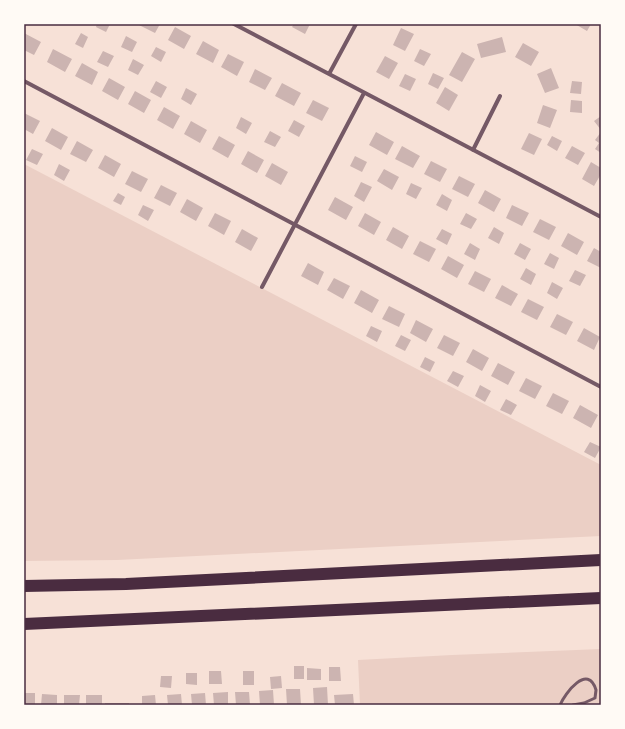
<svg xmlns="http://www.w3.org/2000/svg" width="625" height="729" viewBox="0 0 625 729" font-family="Overpass,sans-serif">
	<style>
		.green { fill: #ebcfc5 }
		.building { fill: #ccb4b1 }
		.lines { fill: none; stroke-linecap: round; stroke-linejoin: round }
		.service { stroke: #755966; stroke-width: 3 }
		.minor { stroke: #755966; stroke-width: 4 }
		.motorway { stroke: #4a2c40; stroke-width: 12 }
		.neatline { fill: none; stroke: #4a2c40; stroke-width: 1.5 }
	</style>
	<rect width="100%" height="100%" fill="#f7e1d7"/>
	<path class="green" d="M24,164L601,465V536L117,560L24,561Z
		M601,649V705H360L358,660L452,655Z"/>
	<path class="building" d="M97,24H110L106,32L96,27Z
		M137,24H160L155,33Z
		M294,24H310L305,34L292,27Z
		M575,24H591L587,31Z
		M175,27L191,36L184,49L168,40Z
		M401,28L414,34L405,51L393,45Z
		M24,33L41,42L34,55L24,50Z
		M81,33L88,37L83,48L75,44Z
		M126,36L137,42L132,52L121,47Z
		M502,37L506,52L481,58L477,44Z
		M203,41L219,50L213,63L196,54Z
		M523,43L539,52L531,66L515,57Z
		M156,47L166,52L161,62L151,56Z
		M53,49L72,59L65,72L47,62Z
		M420,49L431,54L424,66L414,61Z
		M103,51L114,56L108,67L97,62Z
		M462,52L475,59L462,82L449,75Z
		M228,54L244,62L237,76L221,67Z
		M385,56L398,63L389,79L376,72Z
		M133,59L144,65L138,75L128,70Z
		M82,63L98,72L92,85L75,76Z
		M551,68L559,88L545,93L537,74Z
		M255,69L272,78L265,90L249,82Z
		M433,73L444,78L438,89L428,84Z
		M405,74L416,79L410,91L399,86Z
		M109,78L125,87L118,100L102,91Z
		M156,81L167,87L161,98L150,92Z
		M572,81L582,82L581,94L570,93Z
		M282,83L301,93L294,106L275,96Z
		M445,87L458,95L449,111L436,103Z
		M186,88L197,94L191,105L181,99Z
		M135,91L151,100L144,113L128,104Z
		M313,100L329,108L322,121L306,113Z
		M571,100L582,101V113L570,112Z
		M543,105L557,110L550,128L537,123Z
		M164,107L180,116L173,129L157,120Z
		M24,113L40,121L33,134L24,129Z
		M601,116V130L594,121Z
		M241,117L252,123L246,134L236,128Z
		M294,120L305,126L299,137L288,131Z
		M191,121L207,130L200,143L184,134Z
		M52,128L68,137L61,150L45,141Z
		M270,131L281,137L275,147L264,142Z
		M376,132L394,142L387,155L369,145Z
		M601,132V153L595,149L599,143L595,140Z
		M529,133L542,139L534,155L521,149Z
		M219,136L235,145L228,158L212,149Z
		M552,136L562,141L557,151L547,145Z
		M77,141L93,150L86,162L70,154Z
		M402,146L420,156L413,168L395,159Z
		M572,146L585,153L578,165L565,158Z
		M32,149L43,154L37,165L26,160Z
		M248,151L264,160L257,173L241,164Z
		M105,155L121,164L114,177L98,168Z
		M355,156L367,162L362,172L350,166Z
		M431,161L447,169L440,182L424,174Z
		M591,162L601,168V174L594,186L582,179Z
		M272,163L288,172L281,185L265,176Z
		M59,164L70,170L64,181L54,175Z
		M384,169L399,177L392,190L377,181Z
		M132,171L148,179L141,192L125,184Z
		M459,176L475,184L468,197L452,189Z
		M361,182L372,187L364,202L354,196Z
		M411,183L422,188L416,199L406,194Z
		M161,185L177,193L170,206L154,198Z
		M485,190L501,199L494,212L478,203Z
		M118,193L125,197L121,205L113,201Z
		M442,194L452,200L447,211L436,205Z
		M335,197L353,207L346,220L328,210Z
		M187,199L203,208L196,221L180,212Z
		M143,205L154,210L148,221L138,215Z
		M512,205L529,213L522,226L506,218Z
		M215,213L231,221L224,235L208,226Z
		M365,213L381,222L374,235L358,226Z
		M466,213L477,219L471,229L460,224Z
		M540,219L556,227L549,240L533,232Z
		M393,227L409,236L402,249L386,240Z
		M494,227L504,233L499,244L488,238Z
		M242,229L258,238L251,251L235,242Z
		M442,229L452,234L447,245L436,239Z
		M568,233L584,242L577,255L561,246Z
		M420,241L436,249L429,262L413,254Z
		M470,243L480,249L475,260L464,254Z
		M520,243L531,249L525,260L514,254Z
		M594,248L601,252V268L587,261Z
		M550,253L559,258L554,269L544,264Z
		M448,256L464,265L457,278L441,269Z
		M308,263L324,272L318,285L301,276Z
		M526,268L536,274L531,285L520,279Z
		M575,270L586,275L580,286L569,281Z
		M475,271L491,279L484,292L468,284Z
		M334,278L350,286L343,299L327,290Z
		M552,282L563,288L557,299L547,293Z
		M502,285L518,294L511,306L495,298Z
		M361,290L379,300L372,313L354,303Z
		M528,299L544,307L537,320L521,312Z
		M389,306L405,314L399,327L382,319Z
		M557,314L573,322L566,335L550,327Z
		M416,320L433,329L426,342L410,333Z
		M371,326L382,331L377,342L366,336Z
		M584,328L600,337L594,350L577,341Z
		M401,335L411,340L405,351L395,346Z
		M444,335L460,343L453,356L437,348Z
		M473,349L489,358L482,371L466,362Z
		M425,357L435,362L430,372L420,367Z
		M498,363L515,372L508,385L491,376Z
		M453,371L464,376L458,387L447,381Z
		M526,378L542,386L535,399L519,391Z
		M480,385L491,391L485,402L475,396Z
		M553,393L569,401L562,414L546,406Z
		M506,399L517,405L511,415L500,410Z
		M580,405L598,415L591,428L573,418Z
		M590,442L601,447L595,458L584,452Z
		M294,666H304V679H294Z
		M329,667H340L341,681H329Z
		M307,668L321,669V680H307Z
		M209,671H221L222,684H209Z
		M243,671H254V685H243Z
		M186,673H197V685L186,684Z
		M161,676H172L171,688L160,687Z
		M281,676L282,688L271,689L270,677Z
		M327,687L328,705H314L313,688Z
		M286,689H300L301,705H287Z
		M273,690L274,705H260L259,691Z
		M228,692V705H214L213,693Z
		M235,692H249L250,705H236Z
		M24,693H35V705H24Z
		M205,693L206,705H192L191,694Z
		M42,694L57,695V705H41Z
		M181,694L182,705H168L167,695Z
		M353,694L354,705H335L334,695Z
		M64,695H80L79,705H64Z
		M86,695H102V705H86Z
		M155,695L156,705H142V696Z
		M105,703H129V705H105Z"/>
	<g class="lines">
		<path class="service" d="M560,705C565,693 588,663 596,690L595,698L584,703L573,705"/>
		<path class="minor" d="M234,24L601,217
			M329,74L356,24
			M24,81L601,387
			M473,150L500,96
			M262,287L364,93"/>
		<path class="motorway" d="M24,586L126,584L601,560
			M24,624L601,598"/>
	</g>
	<rect width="625" height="729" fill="none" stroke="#fffaf5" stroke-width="50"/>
	<rect x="25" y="25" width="575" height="679" class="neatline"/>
</svg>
